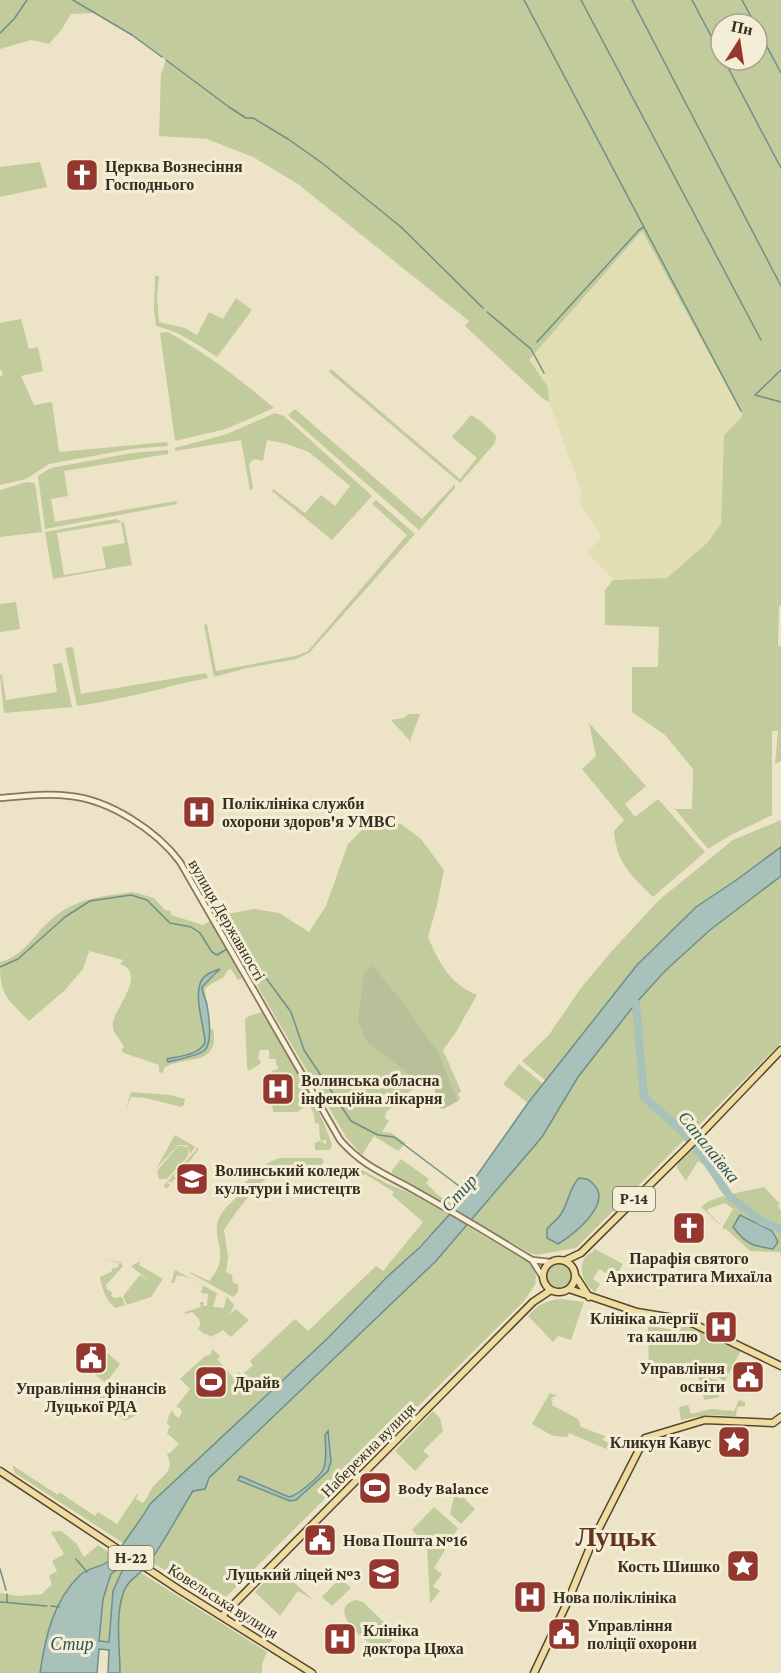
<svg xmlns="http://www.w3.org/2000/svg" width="781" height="1673" viewBox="0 0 781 1673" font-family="'Crimson Pro',serif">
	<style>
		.farmland { fill: #e2deb4 }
		.green { fill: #c1cb9b; fill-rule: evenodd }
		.cemetery { fill: #b8c099 }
		.water { fill: #a8c1bb; stroke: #6f8f89; stroke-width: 1.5; fill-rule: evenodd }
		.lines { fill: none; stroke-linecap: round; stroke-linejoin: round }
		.stream { stroke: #6f8f89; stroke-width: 1.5 }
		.river { stroke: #a8c1bb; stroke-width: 8 }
		.minor-casing { stroke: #88775d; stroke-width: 8 }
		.major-casing { stroke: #564531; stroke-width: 9 }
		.minor { stroke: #f8f1da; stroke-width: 4.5 }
		.major { stroke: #eedca1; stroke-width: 6 }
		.labels { text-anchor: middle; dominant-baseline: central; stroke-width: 6; stroke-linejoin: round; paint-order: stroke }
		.shield { fill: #f4eed6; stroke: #706857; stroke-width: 1.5 }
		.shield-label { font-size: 15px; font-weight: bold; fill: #382e20 }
		.poi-label { font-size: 16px; font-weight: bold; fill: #382e20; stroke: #f4eed6; text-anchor: start }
		.street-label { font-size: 16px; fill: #382e20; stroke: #f4eed6 }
		.water-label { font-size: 18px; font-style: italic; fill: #305757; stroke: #f4eed6 }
		.town-label { font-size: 28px; font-weight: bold; fill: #633421; stroke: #f4eed6 }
	</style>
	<rect width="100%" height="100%" fill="#ede4c7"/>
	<path class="farmland" d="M642,231L742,414L741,418L724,435L721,524L707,543L667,578L613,580L587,552L602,537L579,503L582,493L549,402L548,387L529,361Z"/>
	<path class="green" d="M0,0H781V606H779L778,646H781V761L775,764L778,731H772V815L731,835L708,849L675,809H692L693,769L665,735L632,712V667H658L659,627L605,625V590L613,580L667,578L707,543L721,524L724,435L741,418L742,414L642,231L529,360L548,387L549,402L542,398L465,326L469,321L298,184L253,157L207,139L159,136L161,74L166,60L132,35L95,13L71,14L62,29L49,44L31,40L0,49ZM721,24H757V60H721Z
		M40,162L47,187L0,197V167Z
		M155,276H159L157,298L159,322L185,328L197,335L209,312L223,319L236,298L252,310L217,357C198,345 179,331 156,326L154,309Z
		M21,319L29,349L38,347L43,371L21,376L34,405L52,402L59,452L167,442L168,446L131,449L49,464L26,479L0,485V376L3,375L0,368V323Z
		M168,332C206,353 241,380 274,408L226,429L175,441L160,333Z
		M331,369L460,479L477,458L452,437L471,415L482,422L496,436L495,443L460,483L329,372Z
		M295,409L422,519L455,484V488L419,530L288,415Z
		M275,413L284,416L372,496L332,540L272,491L273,489L305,513L321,495L335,506L350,486L309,452L287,444L267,440L263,461L254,459L249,464L253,489L250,490L241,440L175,451V448L227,434Z
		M168,450V454L64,471L68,496L51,499L55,522L176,501L177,504L45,529L38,476L51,468L132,453Z
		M27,482L35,483L42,532L0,537V490Z
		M376,500L415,534L309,653L296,659L247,668L214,677L204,625L207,624L216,671L295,656L307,652L407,535L372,504Z
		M116,519L124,523L132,565L53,579L45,532ZM121,522L125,543L102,547L106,568L64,575L57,533Z
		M16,602L20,629L0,632V604Z
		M73,647L81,694L206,673L208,678C164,687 121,700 77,706L65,648Z
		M62,663L72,707L4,713L0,675H2L6,700L57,692L53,664Z
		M409,714H420L410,741L391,720L404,718Z
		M589,723L646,786L625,804L635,817L658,799L705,852L653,897C630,874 617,864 614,831L624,820L582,769L596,756Z
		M781,820V847L735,881L696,907L546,1081L522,1061L548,1036L581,988L611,952L659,900L733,840Z
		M385,822L401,824L421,839L444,870L437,905L428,937C439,963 449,983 477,995L456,1032L443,1050L461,1091L458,1094L460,1099L458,1101L439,1053L405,1005L373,967L367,1042L420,1083L386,1112L385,1118L389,1121L382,1132L391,1133L406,1143L398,1151L374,1136L362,1155L346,1137L216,916L254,909L279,913L309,932L326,906L348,844L366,826Z
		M781,876V1043L576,1248L536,1255L530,1253L471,1219L542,1137L578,1077L636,1003L665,971L710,930Z
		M133,892L154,898L165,910L171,911V915L203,925L210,921L199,902L200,903L242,978L238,980L231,969L227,971L224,977L211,984L205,989L210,1029H213C221,1068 183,1055 164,1068L163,1073L159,1072V1065L124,1053L121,1050L124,1047C120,1038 111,1033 113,1022C116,1007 147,973 120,964L123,960L89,951L83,969L65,990L29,1021C6,997 0,996 0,962C25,956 34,933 53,918C76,898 104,896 133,892ZM219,969L217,974L202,987C201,1009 216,1031 205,1050L168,1062L167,1059C181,1055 199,1055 205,1042L199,991L214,972Z
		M262,1012C286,1055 317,1098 332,1145L330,1150H315V1143L319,1141L326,1144V1140H323V1143L320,1139L319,1124L315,1123L314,1114L310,1107H304L298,1112H273L272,1104L276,1103H272V1071L278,1069V1066L276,1065V1059H269V1050H260L258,1059H260L261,1063L249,1071L247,1068L245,1019L249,1016Z
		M519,1064L543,1084L528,1103L503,1084Z
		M131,1092L170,1095L185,1099L184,1105L181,1107L146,1098L131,1097L126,1109Z
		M175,1135L199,1149L178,1176L175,1174L174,1176L176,1178L171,1183L169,1181L167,1183L170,1185L166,1189L171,1194L165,1188L164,1185L197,1149L195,1147L190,1154L187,1145H178L156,1169Z
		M699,1142L710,1154L707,1157L729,1189L720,1191C715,1177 710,1169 698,1161L686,1181L677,1168L678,1162Z
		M178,1146H184L188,1148V1156L167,1179H159L157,1171Z
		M280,1158H322L324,1162L321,1165C310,1165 298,1164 287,1166C266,1171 235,1212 224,1230L228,1257L226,1272L232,1275L233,1283L238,1284V1292L233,1297L190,1273V1272L209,1281C234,1253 208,1238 220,1216C224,1208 233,1201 239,1195L237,1191C250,1178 262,1163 280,1158Z
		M401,1159L429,1179L426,1183L438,1195L456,1206L454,1209L392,1173V1170Z
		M362,1170L388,1184L410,1193L449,1215L136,1540L123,1543L15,1473L12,1465L58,1495L59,1492L95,1516L98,1512L117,1524L137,1494L138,1495L136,1499L143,1503C147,1499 148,1495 151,1490C160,1475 176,1474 167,1454L171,1452L179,1444L167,1433L170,1426L167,1424L169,1415L173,1410L174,1415L179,1418L182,1413L180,1408L176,1407L190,1389L180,1379L204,1357L211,1354L212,1349L220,1356L217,1359L233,1377L239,1372L242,1375L253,1365L250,1361L295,1319L308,1331L376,1266L383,1271L423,1222L392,1195L394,1192L365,1174L363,1176L361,1172Z
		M764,1187L780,1204L778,1206L781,1211V1257L780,1252L750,1251L726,1229H723V1226L733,1209L725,1203L708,1209L707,1211L720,1224V1225L701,1207L709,1201L723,1196L738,1207L741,1202L731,1194Z
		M465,1225L531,1264L536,1276L535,1285L524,1301L227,1596L220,1600H212L150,1561L193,1491L205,1489L209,1478L436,1261Z
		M593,1248L623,1264L615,1278L599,1269L593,1279L600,1284L595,1292C584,1285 576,1267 587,1255C589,1253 592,1253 594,1251Z
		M141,1258L139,1265L163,1279L151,1297L127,1305L123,1296L140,1275L150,1282L131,1266L139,1262Z
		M102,1259L120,1262L123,1266L106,1285L107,1289L113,1293L111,1295L114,1298L122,1297L125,1305L115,1308C106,1300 102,1289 100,1277L111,1272L113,1268H117L120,1263Z
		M546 1276a13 13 0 1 1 26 0a13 13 0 1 1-26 0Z
		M175,1270L217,1293L213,1307L224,1308L226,1298L220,1296L228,1298L234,1305L230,1314L236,1309L249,1320L231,1337L223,1330L211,1337L207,1334L206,1335L198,1329C203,1321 198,1318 192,1312L185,1314V1312L201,1307L200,1302H204L203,1306H207L208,1294L201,1293L203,1285L190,1278L177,1275L174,1283H171Z
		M562,1299L584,1302L571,1340L558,1336L553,1342L528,1316C539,1304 546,1300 562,1299Z
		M685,1325L741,1350L725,1381L694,1366L679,1368L677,1374C668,1380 659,1374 649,1370L648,1327L651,1326L679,1331V1326Z
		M105,1351L120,1364L106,1383L93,1373L105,1360L101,1356Z
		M698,1375L718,1380L719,1397L704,1400Z
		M101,1388L117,1399L120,1396L136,1415L125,1421L98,1400L102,1394Z
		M550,1393L555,1395L557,1393L555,1397H551L554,1400L550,1399L553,1402L552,1405L578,1419L581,1427L605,1436L603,1440L608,1443L611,1451L569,1433L567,1437L553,1436L532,1424Z
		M739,1400L745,1402V1406L737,1407L736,1416L708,1415L681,1420L679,1407L688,1405L691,1414L711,1409L734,1411Z
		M433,1411L440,1418L443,1431L423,1451L429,1456L415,1471L395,1451Z
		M455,1492L460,1499L463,1497L475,1509L461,1524L450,1514Z
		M434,1507L458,1528L434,1568L442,1574L433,1586L440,1591L430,1604L427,1545L412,1530Z
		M61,1531L76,1543L84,1557L98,1545L114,1556C106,1566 92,1567 81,1574L47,1673H0V1593L18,1596L43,1594L44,1591L52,1585L49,1576L57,1571L52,1561L64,1554L51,1532Z
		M121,1567L124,1569L113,1591L109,1642L99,1641L103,1599L111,1574Z
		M278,1568L313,1600L298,1591L280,1616L255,1592Z
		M141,1573L267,1652L262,1664V1673H120C120,1651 114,1597 129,1581C132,1578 138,1576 141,1573Z
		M340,1578L351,1588L332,1606L322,1597Z
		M355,1600L363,1602L391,1629L392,1640C389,1645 387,1648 381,1648C372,1649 323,1610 355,1600Z"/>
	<path class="cemetery" d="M373,966L405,1005L439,1053L458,1101L443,1109L440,1108L434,1087L429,1088L423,1080L420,1083L367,1042L358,1021L364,971Z"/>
	<path class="water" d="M781,847V876L710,930L665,971L636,1003L578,1077L542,1137L436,1261L209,1478L205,1489L193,1491C178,1515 165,1540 149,1563C141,1575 127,1579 123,1594C115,1618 120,1648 120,1673H108L109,1650L99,1649L97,1673H40C45,1638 53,1601 80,1575C89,1567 100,1568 109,1561C114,1558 117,1551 121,1547C131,1532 141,1520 150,1504L328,1338L387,1277L420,1247L449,1215L528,1103L637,965L696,907L735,881ZM121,1567L123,1569L113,1591L109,1642L99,1641L103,1599L111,1574Z
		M220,969L202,987C202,994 206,999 207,1005C209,1016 213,1044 204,1051C197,1056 176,1060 168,1062L167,1059C180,1056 200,1055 205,1042C204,1025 192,992 203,978C207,973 214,971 220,969Z
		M579,1178C587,1178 590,1180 595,1186C611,1205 573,1235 558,1244L547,1238V1229C551,1224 557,1220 561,1214C569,1202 569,1188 579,1178Z
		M740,1215L772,1231L778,1242L773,1249C752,1246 746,1244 733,1227Z
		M328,1431L331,1461L328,1471L296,1500L290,1501L238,1480L240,1476L289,1497C297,1496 319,1477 323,1470C328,1460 325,1445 325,1435Z"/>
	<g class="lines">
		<path class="stream" d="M73,0L132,35L162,57
			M524,0L741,411
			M581,0L761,340
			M632,0L781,286
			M692,0L721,55
			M742,0L755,24
			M757,28L781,73
			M0,33L14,19L27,0
			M166,60L229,107L246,118H253L288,139L322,163L401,227L483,308
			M724,60L781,168
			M487,312L531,349L544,373
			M537,342L639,230L644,227
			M781,370L755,395L781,402
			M0,967L18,959L65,917L90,901L131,895L147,900L170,923L191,927L200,933L212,952L217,955L237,943L241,944L291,1012L304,1050L351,1121L378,1135L394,1137L467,1192
			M76,1559L87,1572
			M0,1569L6,1590
			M7,1594V1602
			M0,1602L47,1606
			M51,1606L59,1607"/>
		<path class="river" d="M628,996L636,1003L644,1097L683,1132L704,1158L730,1197L761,1221L781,1229"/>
		<defs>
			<path id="minor" d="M0,798C23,796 47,793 70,796C110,800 157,831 180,862L340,1140C363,1166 383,1173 412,1189C453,1212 493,1236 532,1260L542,1276
				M532,1260L550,1262"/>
			<path id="major" d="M543 1276a16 16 0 1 1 32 0a16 16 0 1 1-32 0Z
				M566,1260L581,1253L589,1245L697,1138L781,1050
				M576,1277L589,1297
				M569,1289L637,1312L680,1319L694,1324L781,1366
				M0,1471L181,1591L312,1673
				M222,1616L533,1302L551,1290
				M534,1673L568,1601L593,1540L645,1438L705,1420L773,1423L781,1417"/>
		</defs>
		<use href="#minor" class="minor-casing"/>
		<use href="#major" class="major-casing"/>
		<use href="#minor" class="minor"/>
		<use href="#major" class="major"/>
	</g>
	<defs>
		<symbol id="church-square" viewBox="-11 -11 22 22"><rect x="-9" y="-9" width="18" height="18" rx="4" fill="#94372f" stroke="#f4eed6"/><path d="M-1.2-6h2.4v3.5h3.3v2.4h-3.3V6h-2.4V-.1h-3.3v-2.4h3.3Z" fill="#fff"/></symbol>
		<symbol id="hospital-square" viewBox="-11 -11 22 22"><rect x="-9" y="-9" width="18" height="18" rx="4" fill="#94372f" stroke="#f4eed6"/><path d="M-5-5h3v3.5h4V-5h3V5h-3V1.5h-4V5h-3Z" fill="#fff"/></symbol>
		<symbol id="university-square" viewBox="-11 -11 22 22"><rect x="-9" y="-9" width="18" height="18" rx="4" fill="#94372f" stroke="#f4eed6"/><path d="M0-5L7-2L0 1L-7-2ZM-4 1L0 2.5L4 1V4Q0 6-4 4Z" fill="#fff"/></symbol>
		<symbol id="civic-square" viewBox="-11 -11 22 22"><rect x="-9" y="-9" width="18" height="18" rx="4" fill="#94372f" stroke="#f4eed6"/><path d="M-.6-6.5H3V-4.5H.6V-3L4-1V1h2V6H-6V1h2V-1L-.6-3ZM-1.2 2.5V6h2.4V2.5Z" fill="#fff"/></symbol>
		<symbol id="stadium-square" viewBox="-11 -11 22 22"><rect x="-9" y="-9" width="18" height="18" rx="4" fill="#94372f" stroke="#f4eed6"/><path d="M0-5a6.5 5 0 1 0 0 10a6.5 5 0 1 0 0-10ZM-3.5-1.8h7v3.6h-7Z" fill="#fff"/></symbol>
		<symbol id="sight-square" viewBox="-11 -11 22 22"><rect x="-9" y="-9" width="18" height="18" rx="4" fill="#94372f" stroke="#f4eed6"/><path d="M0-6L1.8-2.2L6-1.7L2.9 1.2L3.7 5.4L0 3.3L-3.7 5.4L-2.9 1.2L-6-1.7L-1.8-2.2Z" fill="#fff"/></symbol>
		<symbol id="school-square" viewBox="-11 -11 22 22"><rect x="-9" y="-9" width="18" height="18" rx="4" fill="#94372f" stroke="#f4eed6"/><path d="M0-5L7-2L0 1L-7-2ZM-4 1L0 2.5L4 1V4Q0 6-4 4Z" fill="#fff"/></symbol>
	</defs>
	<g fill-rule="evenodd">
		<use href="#church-square" x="63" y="156" width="38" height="38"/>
		<use href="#hospital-square" x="180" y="793" width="38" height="38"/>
		<use href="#hospital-square" x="259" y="1070" width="38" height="38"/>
		<use href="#university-square" x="173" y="1160" width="38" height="38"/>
		<use href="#church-square" x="670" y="1209" width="38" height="38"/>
		<use href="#hospital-square" x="702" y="1308" width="38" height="38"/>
		<use href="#civic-square" x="72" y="1339" width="38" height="38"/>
		<use href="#civic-square" x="729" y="1358" width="38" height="38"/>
		<use href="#stadium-square" x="192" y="1363" width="38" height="38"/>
		<use href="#sight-square" x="715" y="1423" width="38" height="38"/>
		<use href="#stadium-square" x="356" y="1469" width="38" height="38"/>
		<use href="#civic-square" x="301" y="1521" width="38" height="38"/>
		<use href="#sight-square" x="724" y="1547" width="38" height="38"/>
		<use href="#school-square" x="365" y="1555" width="38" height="38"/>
		<use href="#hospital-square" x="511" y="1578" width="38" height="38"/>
		<use href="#civic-square" x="545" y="1615" width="38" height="38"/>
		<use href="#hospital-square" x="321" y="1620" width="38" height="38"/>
	</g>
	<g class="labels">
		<g class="shield">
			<rect x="613" y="1187" width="42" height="24" rx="4.5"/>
			<rect x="108.5" y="1546" width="45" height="24" rx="4.5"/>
		</g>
		<g class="shield-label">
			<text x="634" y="1199">Р-14</text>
			<text x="131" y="1558">Н-22</text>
		</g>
		<g class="poi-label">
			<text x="105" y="166">Церква Вознесіння<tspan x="105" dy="18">Господнього</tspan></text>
			<text x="222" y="803">Поліклініка служби<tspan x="222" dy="18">охорони здоров'я УМВС</tspan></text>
			<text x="301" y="1080">Волинська обласна<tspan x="301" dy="18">інфекційна лікарня</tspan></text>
			<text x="215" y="1170">Волинський коледж<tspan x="215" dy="18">культури і мистецтв</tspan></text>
			<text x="689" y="1258" text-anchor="middle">Парафія святого<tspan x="689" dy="18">Архистратига Михаїла</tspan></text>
			<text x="698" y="1318" text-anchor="end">Клініка алергії<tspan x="698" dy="18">та кашлю</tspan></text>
			<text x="725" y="1368" text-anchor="end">Управління<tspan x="725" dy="18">освіти</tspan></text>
			<text x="234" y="1382">Драйв</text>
			<text x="91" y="1388" text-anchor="middle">Управління фінансів<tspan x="91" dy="18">Луцької РДА</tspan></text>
			<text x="711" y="1442" text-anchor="end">Кликун Кавус</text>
			<text x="398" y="1488">Body Balance</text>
			<text x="343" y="1540">Нова Пошта №16</text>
			<text x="720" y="1566" text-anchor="end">Кость Шишко</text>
			<text x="361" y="1574" text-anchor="end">Луцький ліцей №3</text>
			<text x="553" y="1597">Нова поліклініка</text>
			<text x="587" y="1625">Управління<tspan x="587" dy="18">поліції охорони</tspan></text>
			<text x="363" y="1630">Клініка<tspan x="363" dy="18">доктора Цюха</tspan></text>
		</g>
		<g class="street-label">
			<text transform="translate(227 920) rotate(60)">вулиця Державності</text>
			<text transform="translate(368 1450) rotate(-45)">Набережна вулиця</text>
			<text transform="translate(223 1601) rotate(32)">Ковельська вулиця</text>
		</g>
		<g class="water-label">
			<text transform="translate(709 1147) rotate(51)">Сапалаївка</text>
			<text transform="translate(459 1193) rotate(-48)">Стир</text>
			<text x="72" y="1644">Стир</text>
		</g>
		<g class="town-label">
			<text x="616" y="1536">Луцьк</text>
		</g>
	</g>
	<g transform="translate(739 42) rotate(12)"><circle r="28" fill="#f4eed6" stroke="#a9a18d" stroke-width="1.5"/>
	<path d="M0-4.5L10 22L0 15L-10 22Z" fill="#94372f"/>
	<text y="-9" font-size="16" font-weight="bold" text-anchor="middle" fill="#382e20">Пн</text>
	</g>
</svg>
